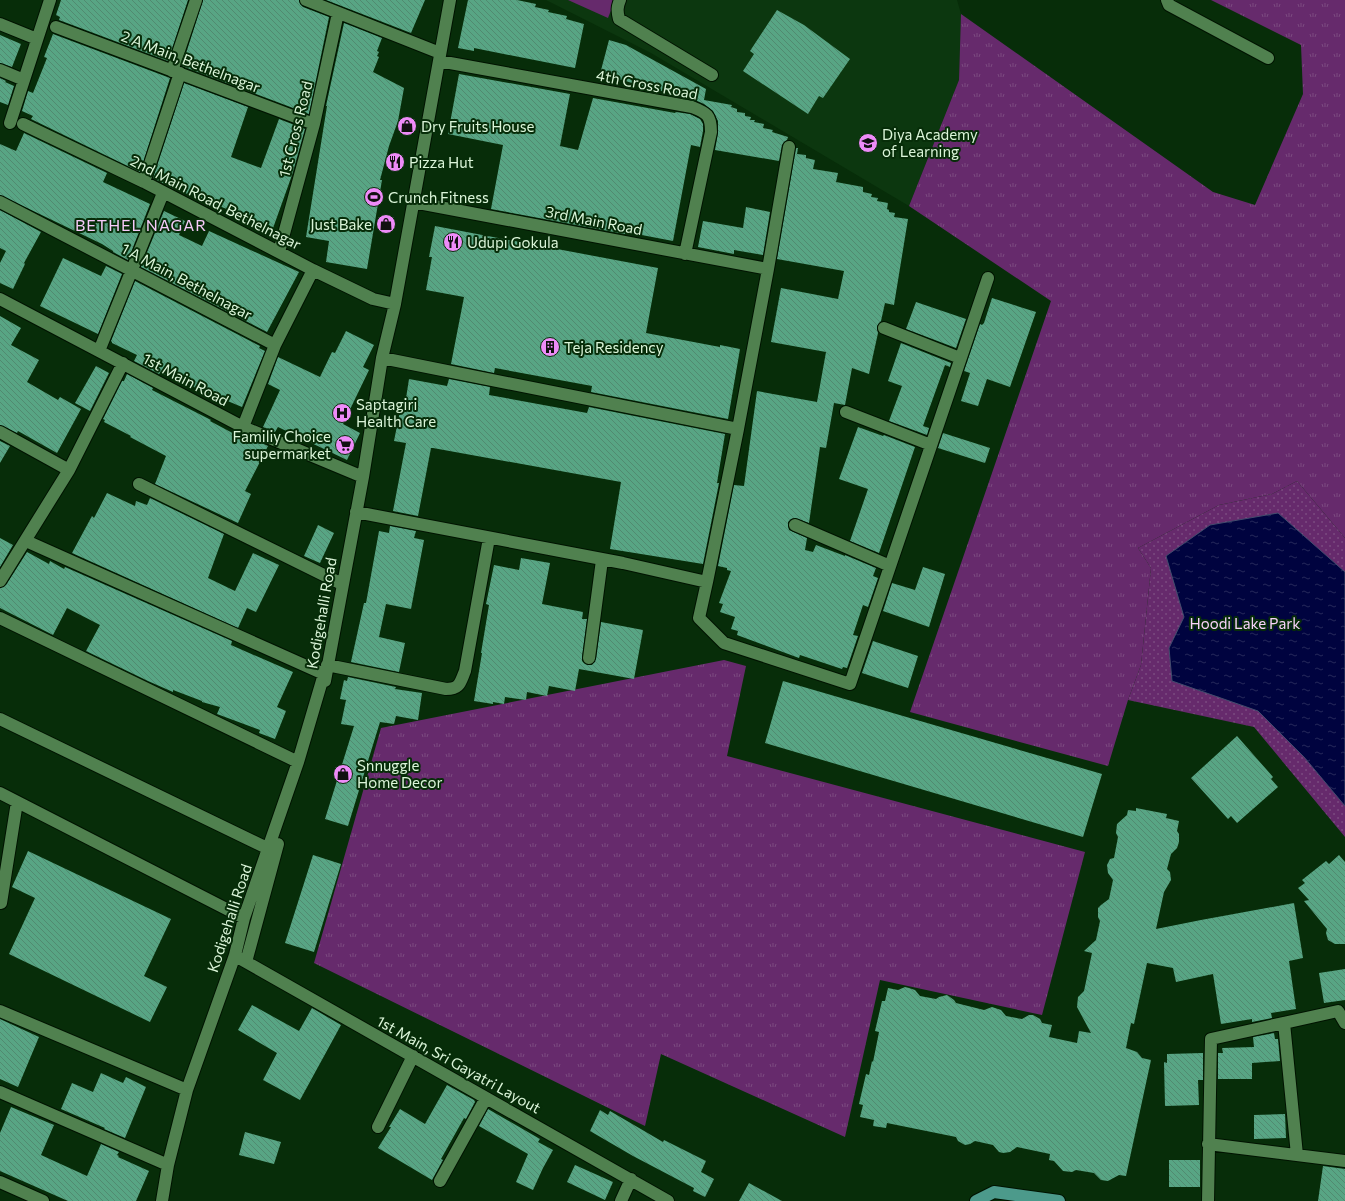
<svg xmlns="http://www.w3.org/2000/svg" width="1345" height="1201" viewBox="0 0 1345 1201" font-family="Commissioner,sans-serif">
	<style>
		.built { fill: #0c370f }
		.grass { fill: url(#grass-tufts) }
		.park { fill: url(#park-dots) }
		.garden { fill: #662a6c }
		.water { fill: url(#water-ripples); stroke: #424c6d }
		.building { fill: url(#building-back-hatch) }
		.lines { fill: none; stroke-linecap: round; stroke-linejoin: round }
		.minor-casing { stroke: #001300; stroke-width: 14 }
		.major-casing { stroke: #001300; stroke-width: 14 }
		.minor { stroke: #50814f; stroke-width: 12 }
		.major { stroke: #4c9a8b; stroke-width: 12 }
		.labels { text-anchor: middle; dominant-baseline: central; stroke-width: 4; stroke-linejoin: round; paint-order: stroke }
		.street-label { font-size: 15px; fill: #dbf5d9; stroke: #072d09 }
		.poi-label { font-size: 15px; fill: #dbf5d9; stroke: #072d09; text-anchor: start }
		.park-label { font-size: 15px; fill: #f8d3fb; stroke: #072d09 }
		.neighbourhood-label { font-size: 16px; letter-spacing: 1px; fill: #f7cbfa; stroke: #072d09 }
	</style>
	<defs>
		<pattern id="grass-tufts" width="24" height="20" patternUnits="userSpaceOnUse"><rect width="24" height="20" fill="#662a6c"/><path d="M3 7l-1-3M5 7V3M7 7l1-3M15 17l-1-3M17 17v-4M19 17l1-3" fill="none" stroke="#7b4a80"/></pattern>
		<pattern id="park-dots" width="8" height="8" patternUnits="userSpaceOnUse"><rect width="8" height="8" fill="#662a6c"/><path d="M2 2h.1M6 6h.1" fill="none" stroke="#7b4a80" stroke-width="1.8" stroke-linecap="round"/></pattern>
		<pattern id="water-ripples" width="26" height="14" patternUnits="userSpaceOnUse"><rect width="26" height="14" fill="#00033f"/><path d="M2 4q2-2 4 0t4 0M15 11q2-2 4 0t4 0" fill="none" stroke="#25285a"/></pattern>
		<pattern id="building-back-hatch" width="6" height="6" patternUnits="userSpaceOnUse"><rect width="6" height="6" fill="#58a584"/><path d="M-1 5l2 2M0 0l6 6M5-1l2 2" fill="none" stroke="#518a70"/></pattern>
	</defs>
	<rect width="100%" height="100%" fill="#072d09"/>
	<path class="built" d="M546,0H957L961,14L959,80L909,206L651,53Z"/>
	<path class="grass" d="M1211,0H1345V538L1297,481L1272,494L1219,505L1138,548L1151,568L1141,665L1128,700L1108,766L910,712L1051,301L909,206L959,80L961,14L1213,192L1255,205L1303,94L1301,45Z
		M724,660L746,666L727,756L1085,852L1042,1015L880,980L845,1137L661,1054L645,1126L314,963L381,728Z"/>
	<path class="park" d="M1297,481L1345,538V837L1254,727L1128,700L1141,665L1151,568L1138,548L1219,505L1272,494Z"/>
	<path class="garden" d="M568,0H615L608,18Z"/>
	<path class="water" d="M1278,513L1345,572V806L1304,757L1258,711L1172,681L1169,648L1184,617L1166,556L1210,525Z"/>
	<path class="building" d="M61,0H188L168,61L59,20L60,17L56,15Z
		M203,0H299L300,4L303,7L329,17L309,114L182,66Z
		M326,0H425L411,33Z
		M468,0H517L536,4L535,7L549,10L548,12L567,16L566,19L584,24L575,68L474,48V51L458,48Z
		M777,10L804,25L850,59L823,98L819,96L808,114L743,71L754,54L750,51Z
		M344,23L382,38L377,51L379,52L377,56L379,57L373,72L404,88L398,121L389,146L380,180H382L367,269L326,262L329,241L306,237L327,106H326Z
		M53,34L170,78L140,172L31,119L33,116L22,111L28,91L33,93L47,58L44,57Z
		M0,35L21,44L12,67L0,63Z
		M609,40L626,45L706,89L704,100L732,105L731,107L737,109V112L745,113V116L751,117L750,120H755L754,122L764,124L763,128L773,130L772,132L788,137L787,140L784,142L782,145L779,161L715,150L718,133V121L713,111L704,104L695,100L679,97V96L600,74Z
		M459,74L570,94L560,146L578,150L593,98L675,113L676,112L690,114L700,119L703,124V131L700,147L691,145L673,241L626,232L625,234L491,209L503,145L448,134Z
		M0,78L6,81L5,82L14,86L8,105L0,102Z
		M184,83L248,107L231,157L261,168L279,119L305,129L292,175L272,231L243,220L245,216L172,188L153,178Z
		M24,133L107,173L103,182L150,204L128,260L113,252V251L102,244L0,195V144L16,151Z
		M796,148H798L797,154L806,155V158L815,160L813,169L838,173L836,182L863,187V192L872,194L871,197L878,198L877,201L888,203L887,209L889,210V212L895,213L894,217L908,219L894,305L885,303L881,321L877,326V329L878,333L869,374L852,368L845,405L834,403L826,448L820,447L809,523L795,518L791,519L788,522V526L789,530L807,538L805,550L813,552L816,545L845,556V555L876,568L873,576L878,578L868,607L863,605L853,635L858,636L847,668L843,667L842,669L800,655L799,658L737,635L738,631L731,629L735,617L720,612L723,604L719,603L731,571L727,570V568L718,566L734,485L744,486L757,391L817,402L826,352L771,342L781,288L838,299L844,271L777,259Z
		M746,207L770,212L763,255L734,250V254L698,247L703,221L743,228Z
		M0,210L41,232L24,263L25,264L13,289L0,283V263L6,251L0,248Z
		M164,211L185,221L179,235L202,246L209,231L299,272L267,332L141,267Z
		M435,226L658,268L646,333L720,347V345L740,349L728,419L591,392L592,386L495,368L494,373L451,364L464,297L426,290L432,257H429Z
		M63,258L101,276L106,266L122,274L98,334L40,306Z
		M135,281L260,346L259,348L265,351L242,407L160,373L159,374L134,361L137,355L112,343V342L111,341Z
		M992,298L1036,312L1010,387L987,379L978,406L961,401L970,373L964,371L980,324L982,325L984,323Z
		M916,302L966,319L956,348L906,329Z
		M0,316L21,328L11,345L39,360L27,382L58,400L60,397L81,409L57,453L18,431L17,433L0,425Z
		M346,331L374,345L363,367L369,370L343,424L360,433L347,460L278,427L275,432L263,427L280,390L268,384L278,357L320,377L332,352L335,353Z
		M901,343L951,363L950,367L945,365L923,426L929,428L927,435L889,421L902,386L888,381Z
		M96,366L109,373L90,411L75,403Z
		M127,374L153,388L152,390L211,420L210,421L240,437L241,435L256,443L257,441L268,446L245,491L251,494L238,523L155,484L166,456L130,437L131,436L104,422L105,420L103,419L122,381H124Z
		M409,379L447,386L449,379L490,387L489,395L587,413L589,407L725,434L717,483H719L703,564L610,549L621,482L433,448H431L418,516L393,511L406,443L394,441L400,411H404Z
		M858,427L883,436L884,435L915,447L879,553L850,541L868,489L839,479Z
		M943,433L990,448L985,463L938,448Z
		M0,441L10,446L0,463Z
		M107,493L135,506L136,501L147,505L150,498L224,534L208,578L235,591L253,553L279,565L256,612L247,608L238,628L72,553L92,516L94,518Z
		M318,525L334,533L320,563L304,556Z
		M390,526L416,531L414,538L424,540L411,609L386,604L379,637L405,643L399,672L351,662L364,603H366L379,531L389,533Z
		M0,538L13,545L0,567Z
		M27,552L49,564L50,561L64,569L65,567L232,641L231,645L293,672L277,707L286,711L275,739L259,733L260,730L217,714L220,707L202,702V701L173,690V692L148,681L86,651L100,625L67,608L53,635L0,608V588L6,585Z
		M521,558L550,563L542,604L583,612L582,619H587L582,657V661L585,664L588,665H592L596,659L601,622L643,630L634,679L579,669L575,691L549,686L547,696L527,692L526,700L505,697L504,704L493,702V704L474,701L482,653H481L489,605L486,604L494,565L519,570Z
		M923,567L945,574L929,627L883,611L892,583L915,590Z
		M873,641L918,656L908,688L862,673Z
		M348,677L396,687L395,689L422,693L418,720L396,716L394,724L380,722L348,826L325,819L354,726L341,724L346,700L340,699L344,680L347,681Z
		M783,681L1102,774L1083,837L765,743Z
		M1237,736L1273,777L1271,779L1278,787L1237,823L1231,816L1228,819L1191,778Z
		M1136,808L1167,814L1166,818L1179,821L1177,831L1179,834V842L1177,848L1171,854L1167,869L1170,872L1171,880L1164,892L1156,929L1201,920L1294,903L1303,958L1289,961L1296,1009L1271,1013L1272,1018L1252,1022V1019L1221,1024L1213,974L1176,982L1173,968L1147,963L1134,1024L1131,1023L1126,1048L1137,1052L1142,1058L1151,1060L1126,1176L1119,1175L1108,1181L1101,1180L1094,1173L1076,1170L1072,1172L1063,1171L1054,1161L1049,1160L1050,1154L1017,1147L1010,1152L1003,1153L999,1152L993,1145L975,1141L970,1144L965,1145L958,1141L956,1137L887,1123L886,1128L873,1126L874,1120L860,1117L863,1105L859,1104L866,1074L869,1075L872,1061L873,1062L879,1032L875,1031L882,1001H885L888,988L898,990L905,987L909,988L915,990L920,996L936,999L939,997L947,995L954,1000L956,1003L984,1010L992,1007L1001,1010L1006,1016L1022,1019L1029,1015H1033L1040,1019L1042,1023L1052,1025L1049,1037L1077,1043L1079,1031L1091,1033L1077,1007L1078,997L1084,991L1092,953L1084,951L1096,940L1100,921L1098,917V908L1101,905L1109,899L1113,880L1108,873L1107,865L1110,859L1114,858L1118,837L1116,833L1117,824L1127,815L1128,810L1136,811Z
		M28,851L171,919L144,976L167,987L150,1022L9,954L35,898L12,887Z
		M313,855L341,864L314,952L285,943Z
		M1339,855L1345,862V944H1335L1328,940L1326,933L1327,929L1304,901L1309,900L1298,888L1305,883L1302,880L1326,861L1329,864Z
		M1345,969V1000L1324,1003L1319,973Z
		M252,1005L299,1031L312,1008L341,1025L300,1100L263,1080L277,1053L238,1030Z
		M0,1019L39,1037L18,1087L0,1079Z
		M1274,1033L1275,1039H1278L1280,1061L1252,1063V1079H1218V1053H1223L1222,1048L1254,1047L1253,1037Z
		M1203,1053V1080H1198L1199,1105L1165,1106L1164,1062L1167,1063V1054Z
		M101,1073L123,1083L126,1077L146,1087L125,1138L104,1129L105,1128L61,1109L72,1083L93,1092Z
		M447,1085L474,1100L475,1102L466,1119L464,1118L441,1159L443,1160L432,1180L378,1148L391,1127H389L400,1109L425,1124Z
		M11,1107L54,1125L41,1155L87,1176L101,1144L119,1152L117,1155L119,1156L118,1157L149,1171L136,1201H68L0,1171V1133Z
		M488,1109L540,1139L538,1142L553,1150L543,1168L533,1190L516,1182L528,1154L479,1126Z
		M600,1110L608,1115L610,1111L663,1142L664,1140L706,1161L701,1172L714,1179L705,1197L693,1191L694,1188L633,1156L590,1131Z
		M1285,1114L1286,1138L1254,1139V1115Z
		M245,1132L281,1142L274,1164L239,1155Z
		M1169,1160H1200V1187H1169Z
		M575,1165L613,1182L605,1200L567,1182Z
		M1323,1166L1345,1169V1201H1318Z
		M749,1183L782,1201H739Z"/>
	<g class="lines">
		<defs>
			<path id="minor" d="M306,0L440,53
				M620,0C617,7 617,11 619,19L712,75
				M1167,0L1169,5L1268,58
				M0,24L37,39
				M56,27L314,124
				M439,61L692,107C707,113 711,115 711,132L685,254
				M0,70L24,80
				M172,71L196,0
				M10,123L50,0
				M23,124L144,182L313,270L373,299L395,304
				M144,182L180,73
				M0,202L275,345
				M413,202L768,269
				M279,252L314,124L338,13
				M0,299L243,427L363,477
				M884,328L960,358
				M99,351L163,193
				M382,358L738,429L768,269L789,147
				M846,412L931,445
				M243,427L275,345L313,270
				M0,432L69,470
				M139,484L342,584
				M356,512L623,563L707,582L738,429
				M795,525L890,566
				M26,541L324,674L322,681
				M0,581L69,470L123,363
				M707,582L699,618L724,643L850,684L988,278
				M0,618L298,762
				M589,658L602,560
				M327,665L446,689C460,689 460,683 465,671L489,538
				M0,719L269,849
				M0,793L244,918
				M1,903L17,802
				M239,958L668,1201
				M246,962L278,844
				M0,1011L187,1090
				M1284,1023L1297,1155
				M0,1092L168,1165
				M378,1127L413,1056
				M1208,1144L1345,1161
				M440,1181L486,1098
				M0,1182L43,1201
				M162,1201L168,1165L187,1090L235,955L244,918L298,762L324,674L325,681L363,477L382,358L395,304L450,0
				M621,1201L631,1179
				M1208,1201L1211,1039L1338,1011L1345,1023"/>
			<path id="major" d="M976,1201L994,1192L1059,1201"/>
		</defs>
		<use href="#minor" class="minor-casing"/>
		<use href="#major" class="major-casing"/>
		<use href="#minor" class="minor"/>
		<use href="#major" class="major"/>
	</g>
	<defs>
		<symbol id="shop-disc" viewBox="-11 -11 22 22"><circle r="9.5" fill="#ee8bf8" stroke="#072d09"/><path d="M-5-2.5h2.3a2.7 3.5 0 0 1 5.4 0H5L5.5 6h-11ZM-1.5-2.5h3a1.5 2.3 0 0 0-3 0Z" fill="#111"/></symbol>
		<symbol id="school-disc" viewBox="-11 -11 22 22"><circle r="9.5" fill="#ee8bf8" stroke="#072d09"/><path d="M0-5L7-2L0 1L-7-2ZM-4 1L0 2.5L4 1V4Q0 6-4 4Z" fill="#111"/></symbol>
		<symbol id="restaurant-disc" viewBox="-11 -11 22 22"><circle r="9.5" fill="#ee8bf8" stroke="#072d09"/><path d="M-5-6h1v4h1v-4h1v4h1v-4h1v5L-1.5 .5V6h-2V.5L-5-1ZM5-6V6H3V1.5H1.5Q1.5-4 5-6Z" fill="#111"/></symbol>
		<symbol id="stadium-disc" viewBox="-11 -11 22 22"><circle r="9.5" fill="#ee8bf8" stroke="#072d09"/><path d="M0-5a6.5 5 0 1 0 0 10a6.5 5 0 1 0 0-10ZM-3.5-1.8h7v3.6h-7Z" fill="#111"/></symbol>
		<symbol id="building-disc" viewBox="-11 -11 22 22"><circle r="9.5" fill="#ee8bf8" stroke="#072d09"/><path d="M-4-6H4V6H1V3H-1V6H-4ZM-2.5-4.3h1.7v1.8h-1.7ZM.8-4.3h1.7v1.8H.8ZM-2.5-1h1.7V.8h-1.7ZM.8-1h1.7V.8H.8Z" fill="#111"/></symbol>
		<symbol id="hospital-disc" viewBox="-11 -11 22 22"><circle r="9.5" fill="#ee8bf8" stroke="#072d09"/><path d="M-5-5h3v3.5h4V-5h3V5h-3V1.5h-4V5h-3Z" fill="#111"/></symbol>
		<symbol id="supermarket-disc" viewBox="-11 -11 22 22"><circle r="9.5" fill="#ee8bf8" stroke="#072d09"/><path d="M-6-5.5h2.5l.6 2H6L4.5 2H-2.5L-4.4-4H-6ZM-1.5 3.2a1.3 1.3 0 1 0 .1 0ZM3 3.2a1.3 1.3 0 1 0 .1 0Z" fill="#111"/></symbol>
	</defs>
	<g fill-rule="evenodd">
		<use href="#shop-disc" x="396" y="115" width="22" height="22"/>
		<use href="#school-disc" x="857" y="132" width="22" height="22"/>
		<use href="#restaurant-disc" x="384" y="151" width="22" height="22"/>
		<use href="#stadium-disc" x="363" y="186" width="22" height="22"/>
		<use href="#shop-disc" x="375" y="213" width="22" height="22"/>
		<use href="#restaurant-disc" x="442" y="231" width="22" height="22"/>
		<use href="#building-disc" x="539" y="336" width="22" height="22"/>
		<use href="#hospital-disc" x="331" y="402" width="22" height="22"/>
		<use href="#supermarket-disc" x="334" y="434" width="22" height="22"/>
		<use href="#shop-disc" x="332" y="763" width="22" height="22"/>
	</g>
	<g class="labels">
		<g class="street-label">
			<text transform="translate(191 61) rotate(21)">2 A Main, Bethelnagar</text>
			<text transform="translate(647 84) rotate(11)">4th Cross Road</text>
			<text transform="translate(295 129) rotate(-76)">1st Cross Road</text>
			<text transform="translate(216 202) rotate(27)">2nd Main Road, Bethelnagar</text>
			<text transform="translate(594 220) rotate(11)">3rd Main Road</text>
			<text transform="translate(187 281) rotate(28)">1 A Main, Bethelnagar</text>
			<text transform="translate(186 379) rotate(28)">1st Main Road</text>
			<text transform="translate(321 613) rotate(-80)">Kodigehalli Road</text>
			<text transform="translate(229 918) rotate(-72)">Kodigehalli Road</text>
			<text transform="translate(459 1064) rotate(29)">1st Main, Sri Gayatri Layout</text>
		</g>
		<g class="poi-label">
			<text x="421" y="126">Dry Fruits House</text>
			<text x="882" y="134">Diya Academy<tspan x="882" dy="17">of Learning</tspan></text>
			<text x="409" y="162">Pizza Hut</text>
			<text x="388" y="197">Crunch Fitness</text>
			<text x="372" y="224" text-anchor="end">Just Bake</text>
			<text x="467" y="242">Udupi Gokula</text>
			<text x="564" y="347">Teja Residency</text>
			<text x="356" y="404">Saptagiri<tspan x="356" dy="17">Health Care</tspan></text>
			<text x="331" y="436" text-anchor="end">Familiy Choice<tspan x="331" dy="17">supermarket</tspan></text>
			<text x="357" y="765">Snnuggle<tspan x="357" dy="17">Home Decor</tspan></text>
		</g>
		<g class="park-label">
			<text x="1245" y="623">Hoodi Lake Park</text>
		</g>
		<g class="neighbourhood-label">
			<text x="141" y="224">BETHEL NAGAR</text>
		</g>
	</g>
</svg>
